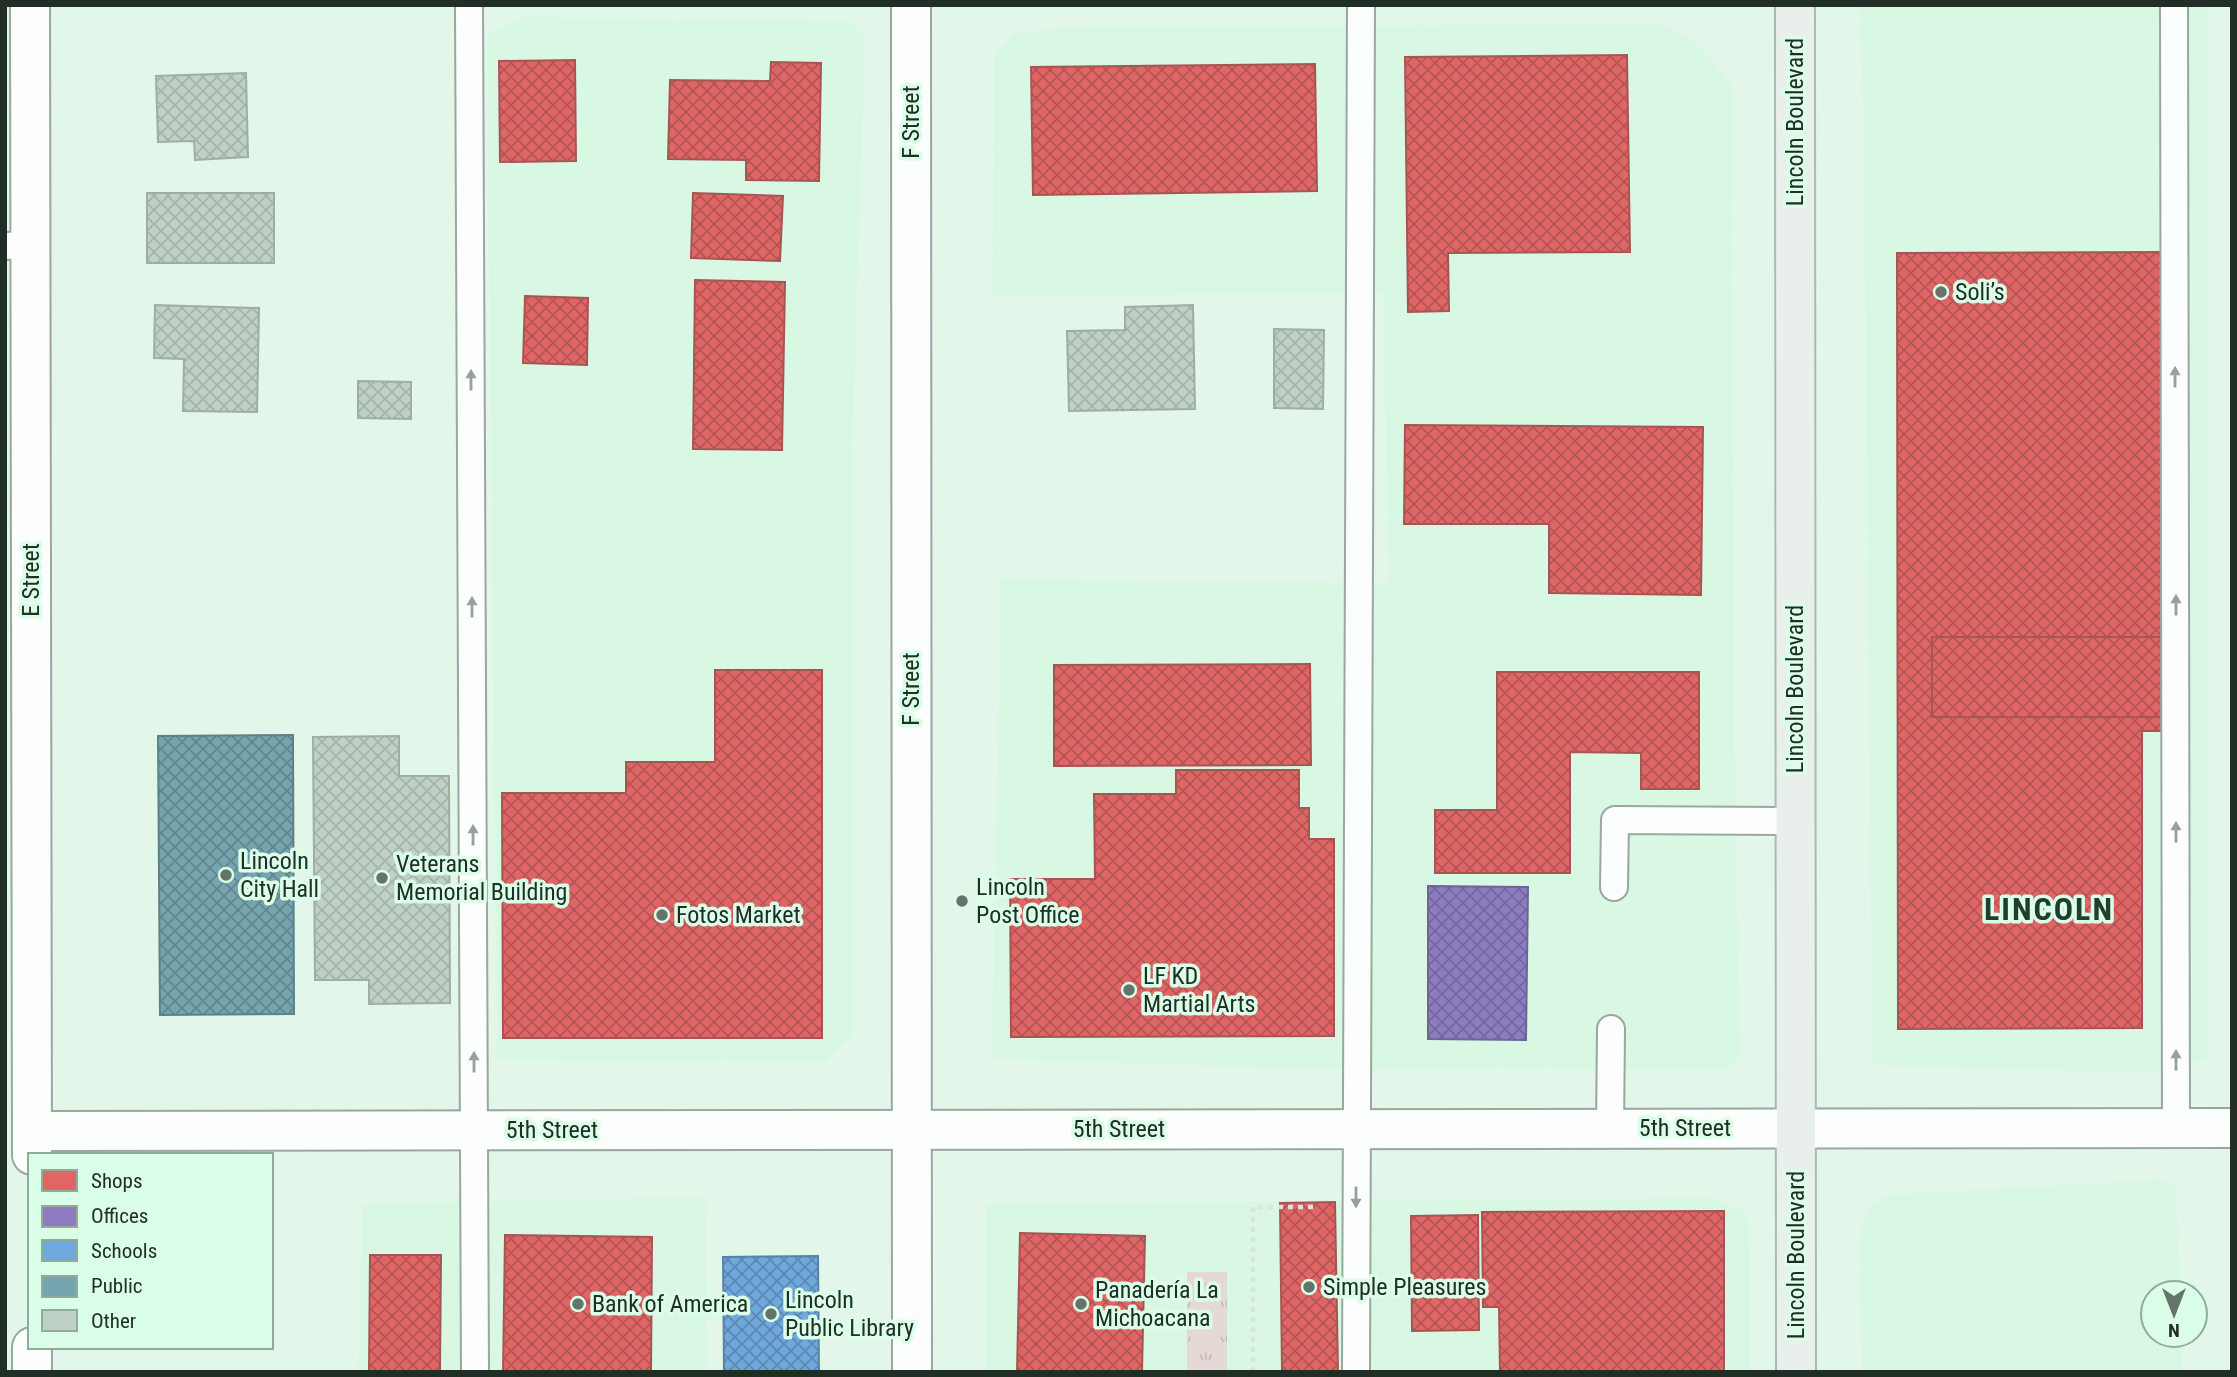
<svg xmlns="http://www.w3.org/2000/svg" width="2237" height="1377" viewBox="0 0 2237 1377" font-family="'Roboto Condensed',sans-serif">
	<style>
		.built { fill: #d8f8e4 }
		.grass { fill: url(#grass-tufts) }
		.shops { fill: url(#shops-cross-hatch); stroke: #a75553; stroke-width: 2 }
		.offices { fill: url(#offices-cross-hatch); stroke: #6d6594; stroke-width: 2 }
		.schools { fill: url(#schools-cross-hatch); stroke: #5883a5; stroke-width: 2 }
		.public { fill: url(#public-cross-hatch); stroke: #5c8186; stroke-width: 2 }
		.building { fill: url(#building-cross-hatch); stroke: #9fada4; stroke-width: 2 }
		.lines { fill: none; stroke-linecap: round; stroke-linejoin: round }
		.service-casing { stroke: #99a79f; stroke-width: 30 }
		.minor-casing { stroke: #99a79f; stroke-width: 42 }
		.tertiary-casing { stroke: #99a79f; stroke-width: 42 }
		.primary-casing { stroke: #a9bbb0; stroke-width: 42 }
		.path { stroke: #dee3e0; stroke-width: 4.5; stroke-dasharray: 5 5; stroke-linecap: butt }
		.service { stroke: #fbfefc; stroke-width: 26 }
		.minor { stroke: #fbfefc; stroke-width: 38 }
		.tertiary { stroke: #fbfefc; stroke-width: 38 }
		.primary { stroke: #e9f0ec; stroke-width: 38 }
		.oneway { fill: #99a09c }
		.poi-dot { fill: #65746b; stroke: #dbfee8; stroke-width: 2.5 }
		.labels { text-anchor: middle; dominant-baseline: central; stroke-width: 7; stroke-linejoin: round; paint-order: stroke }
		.street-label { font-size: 24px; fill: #212e26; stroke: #dbfee8 }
		.poi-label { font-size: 24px; fill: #212e26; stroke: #dbfee8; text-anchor: start }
		.district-label { font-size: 32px; font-weight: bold; letter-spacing: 2px; fill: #203d2d; stroke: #dbfee8 }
	</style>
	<defs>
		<pattern id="grass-tufts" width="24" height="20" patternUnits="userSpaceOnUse" patternTransform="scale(1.75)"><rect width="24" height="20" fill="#e5d9d5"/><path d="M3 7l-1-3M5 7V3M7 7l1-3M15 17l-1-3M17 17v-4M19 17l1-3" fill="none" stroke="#c4bbb7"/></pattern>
		<pattern id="shops-cross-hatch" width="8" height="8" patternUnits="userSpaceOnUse" patternTransform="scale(1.75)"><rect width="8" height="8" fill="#e06666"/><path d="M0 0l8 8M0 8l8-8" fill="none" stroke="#b55454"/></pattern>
		<pattern id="offices-cross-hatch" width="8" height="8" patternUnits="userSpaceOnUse" patternTransform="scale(1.75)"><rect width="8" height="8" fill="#8e7cc3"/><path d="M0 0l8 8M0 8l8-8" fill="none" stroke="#74669e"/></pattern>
		<pattern id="schools-cross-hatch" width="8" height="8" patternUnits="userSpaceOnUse" patternTransform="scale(1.75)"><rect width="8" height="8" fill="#6fa8dc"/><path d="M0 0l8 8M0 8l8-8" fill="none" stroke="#5b89b2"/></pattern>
		<pattern id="public-cross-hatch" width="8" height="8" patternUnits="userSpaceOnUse" patternTransform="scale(1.75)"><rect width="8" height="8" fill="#76a5af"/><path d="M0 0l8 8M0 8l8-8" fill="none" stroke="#60878e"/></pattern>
		<pattern id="building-cross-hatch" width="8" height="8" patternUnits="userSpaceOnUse" patternTransform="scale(1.75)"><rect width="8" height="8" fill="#bfd1c6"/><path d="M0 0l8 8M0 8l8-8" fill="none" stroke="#a4b4aa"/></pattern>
	</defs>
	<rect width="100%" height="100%" fill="#e3f6ea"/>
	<path class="built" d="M2207,5L2208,1057L2159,1073L1872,1065L1864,136L1859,6Z
		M523,17L849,21L865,38L852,460V1035L825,1062L497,1059L487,36Z
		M1659,24L1694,40L1732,86L1734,723L1740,1058L1723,1070L1271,1068L992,1058L1001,580L1389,583L1383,293L993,296L994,56L1014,34L1058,28Z
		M2158,1180L2176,1184L2180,1293H2153V1335H2181L2182,1372H1862L1859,1245L1865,1213L1886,1195Z
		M706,1197L707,1372H358L363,1204Z
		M1708,1198L1747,1212L1750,1264V1372H986V1204Z"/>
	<path class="grass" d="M1187,1272H1227V1372H1187Z"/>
	<path class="shops" d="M1627,55L1630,252L1448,253L1449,311L1408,312L1405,57Z
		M575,60L576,161L500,162L499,61Z
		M771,62L821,63L819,181L746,180V160L668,159L670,80L770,81Z
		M1315,64L1317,191L1033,195L1031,67Z
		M693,193L783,196L780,261L691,258Z
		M2165,252L2166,731H2142V1028L1898,1029L1897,253Z
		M695,280L785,282L782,450L693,449Z
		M525,296L588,298L587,365L523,363Z
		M1405,425L1703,427L1701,595L1549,593V524H1404Z
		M1932,637H2169V717H1932Z
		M1310,664L1311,765L1054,766V665Z
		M715,670H822V1038H503L502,793H626V762H715Z
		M1497,672H1699V789H1641V753L1570,752V873H1435V810H1497Z
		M1176,770H1299V808H1309V839H1334V1036L1011,1037L1010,879H1095L1094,794H1176Z
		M1335,1202L1338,1372H1282L1280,1203Z
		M1724,1211V1372H1500L1499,1307H1483L1482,1212Z
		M1478,1215L1479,1330L1412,1331L1411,1216Z
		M1020,1233L1145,1236L1142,1372H1017Z
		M505,1235L652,1237L651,1372H503Z
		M370,1255H441L440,1372H369Z"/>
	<path class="offices" d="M1428,886L1528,887L1526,1040L1428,1039Z"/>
	<path class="schools" d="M818,1256L819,1372H724L723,1257Z"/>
	<path class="public" d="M293,735L294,1014L160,1015L158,736Z"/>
	<path class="building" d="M246,73L248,157L195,160L194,141L158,142L156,76Z
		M147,193H274V263H147Z
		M155,305L259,308L257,412L183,411L184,359L154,358Z
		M1193,305L1195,409L1069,411L1067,331L1125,330V307Z
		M1274,329L1324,330L1323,409L1274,408Z
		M358,381L411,382V419L358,418Z
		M399,736V776H449L450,1003L369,1004V980H315L313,737Z"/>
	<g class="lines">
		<defs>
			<path id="service" d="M469,5L475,1372
				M2174,5L2176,1128
				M5,246L30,245
				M1614,887L1615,820L1795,821
				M1610,1129L1611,1029
				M1356,1372L1361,5"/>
			<path id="minor" d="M30,5L32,1155
				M911,5L912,1372
				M32,1347V1372"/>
			<path id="tertiary" d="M32,1131L2232,1128"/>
			<path id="primary" d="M1795,5L1796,1372"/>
		</defs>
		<use href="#service" class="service-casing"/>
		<use href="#minor" class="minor-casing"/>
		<use href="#tertiary" class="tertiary-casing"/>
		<use href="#primary" class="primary-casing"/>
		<path class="path" d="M1253,1372V1207H1315"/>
		<use href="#service" class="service"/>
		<use href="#minor" class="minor"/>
		<use href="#tertiary" class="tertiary"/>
		<use href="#primary" class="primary"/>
	</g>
	<defs><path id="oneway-solid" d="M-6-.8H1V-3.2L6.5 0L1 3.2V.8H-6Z" transform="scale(1.75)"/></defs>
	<g class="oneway">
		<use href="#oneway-solid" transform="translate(2175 377) rotate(-90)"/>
		<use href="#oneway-solid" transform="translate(471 380) rotate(-90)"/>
		<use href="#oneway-solid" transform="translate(2176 605) rotate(-90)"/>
		<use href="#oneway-solid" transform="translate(472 607) rotate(-90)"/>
		<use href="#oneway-solid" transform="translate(2176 832) rotate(-90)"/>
		<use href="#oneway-solid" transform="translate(473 835) rotate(-90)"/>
		<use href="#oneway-solid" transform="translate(2176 1060) rotate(-90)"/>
		<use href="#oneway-solid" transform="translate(474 1062) rotate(-90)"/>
		<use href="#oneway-solid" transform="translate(1356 1197) rotate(90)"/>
	</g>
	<g class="poi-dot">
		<circle cx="1941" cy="292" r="7"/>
		<circle cx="226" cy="875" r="7"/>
		<circle cx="382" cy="878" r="7"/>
		<circle cx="962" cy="901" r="7"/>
		<circle cx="662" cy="915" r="7"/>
		<circle cx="1129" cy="990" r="7"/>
		<circle cx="1309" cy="1287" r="7"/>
		<circle cx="578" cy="1304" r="7"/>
		<circle cx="1081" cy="1304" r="7"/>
		<circle cx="771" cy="1314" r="7"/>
	</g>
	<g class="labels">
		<g class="street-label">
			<text transform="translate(911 122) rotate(-90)">F Street</text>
			<text transform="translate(1795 122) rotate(-90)">Lincoln Boulevard</text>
			<text transform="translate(31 580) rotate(-90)">E Street</text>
			<text transform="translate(911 689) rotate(-90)">F Street</text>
			<text transform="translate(1795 689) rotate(-90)">Lincoln Boulevard</text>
			<text x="1685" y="1128">5th Street</text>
			<text x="1119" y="1129">5th Street</text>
			<text x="552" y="1130">5th Street</text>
			<text transform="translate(1796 1255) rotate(-90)">Lincoln Boulevard</text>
		</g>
		<g class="poi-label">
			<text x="1955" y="292">Soli’s</text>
			<text x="240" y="861">Lincoln<tspan x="240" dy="28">City Hall</tspan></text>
			<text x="396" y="864">Veterans<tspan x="396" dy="28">Memorial Building</tspan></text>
			<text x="976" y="887">Lincoln<tspan x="976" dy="28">Post Office</tspan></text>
			<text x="676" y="915">Fotos Market</text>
			<text x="1143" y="976">LF KD<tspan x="1143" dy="28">Martial Arts</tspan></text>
			<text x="1323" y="1287">Simple Pleasures</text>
			<text x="1095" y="1290">Panadería La<tspan x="1095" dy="28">Michoacana</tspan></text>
			<text x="785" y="1300">Lincoln<tspan x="785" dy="28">Public Library</tspan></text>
			<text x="592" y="1304">Bank of America</text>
		</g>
		<g class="district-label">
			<text x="2049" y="909">LINCOLN</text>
		</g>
	</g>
	<rect width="2237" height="1377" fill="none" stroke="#212e26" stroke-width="14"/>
	<rect x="28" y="1153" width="245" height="196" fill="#dbfee8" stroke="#91ab9a" stroke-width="2"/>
	<rect x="42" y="1170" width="35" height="21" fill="#e06666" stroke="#91ab9a" stroke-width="2"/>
	<text x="91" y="1188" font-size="21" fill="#212e26">Shops</text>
	<rect x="42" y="1206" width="35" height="21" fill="#8e7cc3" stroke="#91ab9a" stroke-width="2"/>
	<text x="91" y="1223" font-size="21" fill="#212e26">Offices</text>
	<rect x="42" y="1240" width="35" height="21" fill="#6fa8dc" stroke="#91ab9a" stroke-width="2"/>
	<text x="91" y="1258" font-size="21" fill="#212e26">Schools</text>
	<rect x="42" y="1276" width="35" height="21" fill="#76a5af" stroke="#91ab9a" stroke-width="2"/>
	<text x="91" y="1293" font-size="21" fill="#212e26">Public</text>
	<rect x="42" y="1310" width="35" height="21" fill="#bfd1c6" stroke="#91ab9a" stroke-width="2"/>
	<text x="91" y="1328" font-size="21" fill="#212e26">Other</text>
	<g transform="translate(2174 1314) rotate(180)"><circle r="33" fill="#dbfee8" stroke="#91ab9a" stroke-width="2"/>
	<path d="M0-5L12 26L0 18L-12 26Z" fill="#65746b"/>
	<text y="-10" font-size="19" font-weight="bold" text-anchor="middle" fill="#212e26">N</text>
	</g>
</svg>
